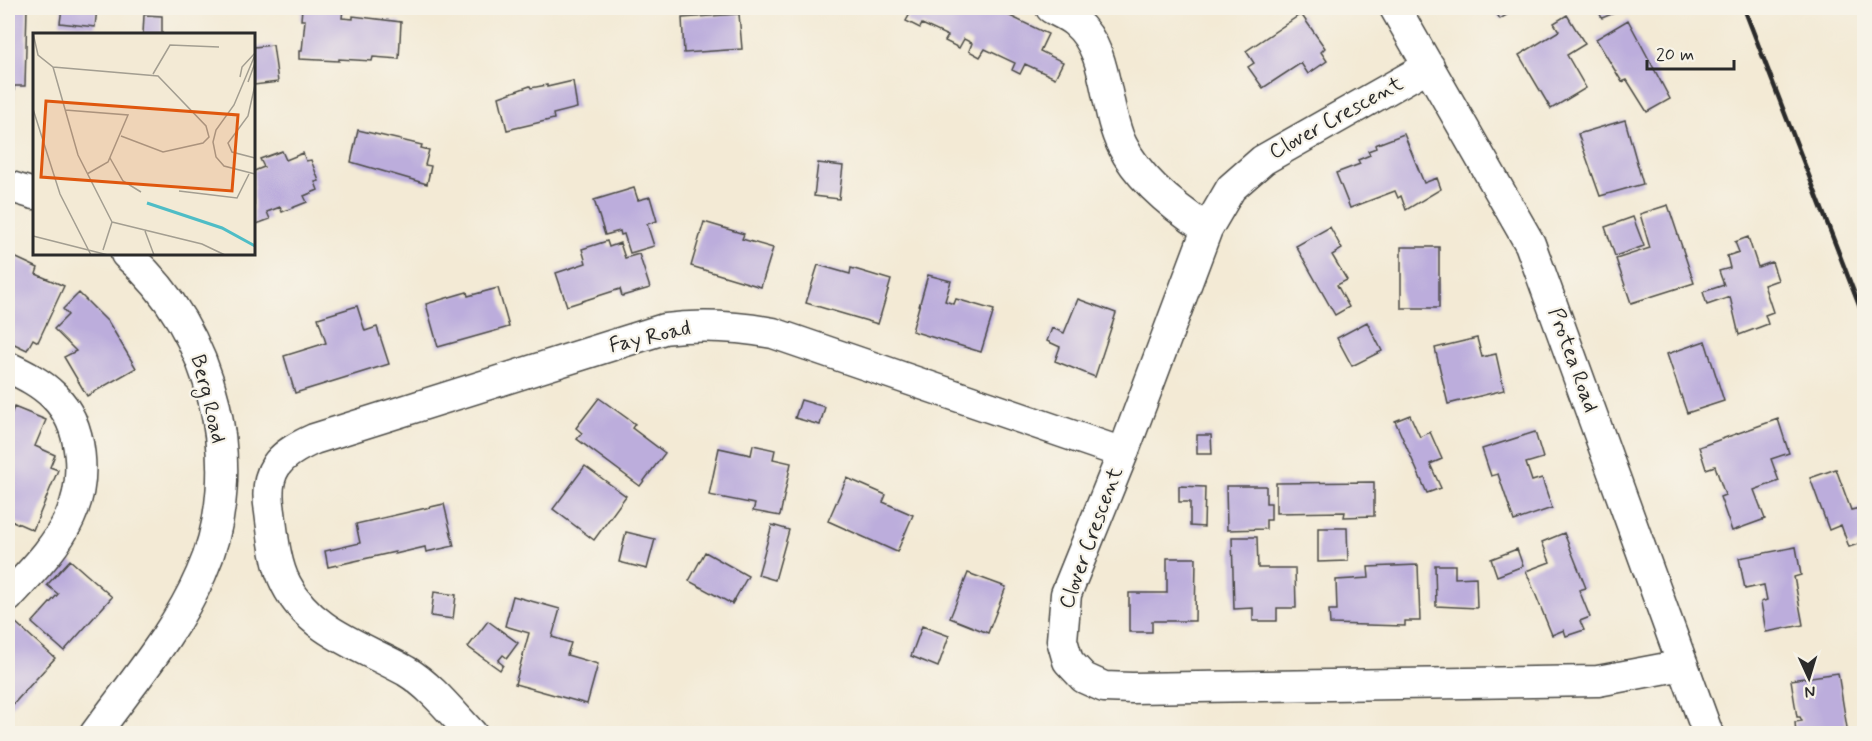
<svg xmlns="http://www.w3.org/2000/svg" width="1872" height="741" viewBox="0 0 1872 741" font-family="Mynerve,sans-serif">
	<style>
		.building { fill: #bcaddc }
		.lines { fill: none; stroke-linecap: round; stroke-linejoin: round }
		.minor-casing { stroke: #494844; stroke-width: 33 }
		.minor { stroke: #fff; stroke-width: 30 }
		.rail { stroke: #2b2b2b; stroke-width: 4.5 }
		.labels { text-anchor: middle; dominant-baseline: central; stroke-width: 4.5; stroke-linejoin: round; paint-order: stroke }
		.street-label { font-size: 21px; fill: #2b2b2b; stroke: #f7f3e8 }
		.inset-river { fill: none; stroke: #4fbdc6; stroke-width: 3 }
		.inset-road { fill: none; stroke: #a39e91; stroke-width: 1.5 }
		.view { fill: #df570e; fill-opacity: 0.15; stroke: #df570e; stroke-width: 3 }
		.inset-edge { fill: none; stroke: #2b2b2b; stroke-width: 3 }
	</style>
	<rect width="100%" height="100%" fill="#f7f3e8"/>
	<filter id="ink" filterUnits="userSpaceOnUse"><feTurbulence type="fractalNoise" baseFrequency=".0167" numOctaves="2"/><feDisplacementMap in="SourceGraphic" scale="12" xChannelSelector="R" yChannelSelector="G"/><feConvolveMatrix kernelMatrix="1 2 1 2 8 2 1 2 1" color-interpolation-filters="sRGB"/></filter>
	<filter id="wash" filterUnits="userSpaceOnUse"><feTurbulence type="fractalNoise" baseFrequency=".008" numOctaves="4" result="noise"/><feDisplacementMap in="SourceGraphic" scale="24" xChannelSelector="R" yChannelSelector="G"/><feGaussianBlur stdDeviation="1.35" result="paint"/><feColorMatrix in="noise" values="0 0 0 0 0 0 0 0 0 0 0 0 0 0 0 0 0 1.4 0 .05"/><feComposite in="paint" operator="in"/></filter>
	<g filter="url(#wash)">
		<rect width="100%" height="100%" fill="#f3ead5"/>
		<g id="blocks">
			<path class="building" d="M8,8H27L25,86H14V101H8Z
				M62,8H97L95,27L60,23Z
				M302,8L343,9L342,18L353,19V16L401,22L399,59L373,57L372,61L339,59V61L299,59V51H302L305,20H301Z
				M892,8H993L1048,34L1040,51L1063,62L1055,78L1025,64L1020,74L1012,70L1015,63L985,49L980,57L969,51L972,43L964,39L959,48L945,41L948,36L922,24L920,28L906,21L911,12L903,8L902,12Z
				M1493,8H1518L1500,19Z
				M1597,8H1626L1602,18Z
				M739,14L742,49L684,53L682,18Z
				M1301,14L1325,48L1321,52L1327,61L1308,74L1301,63L1263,88L1248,67L1254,63L1246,51Z
				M144,15L162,16V34H143Z
				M1567,15L1585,44L1567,55L1586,88L1551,109L1519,55L1559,31L1554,23Z
				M1628,20L1670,99L1647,112L1627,80L1622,82L1596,39Z
				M273,45L278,82L254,85V47Z
				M573,81L577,108L553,114L554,119L507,130L499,97L530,86L531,88L547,85V87Z
				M1625,120L1643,184L1600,196L1578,134Z
				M358,130L422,145L421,148L429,150L425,165L431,166L427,184L351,162Z
				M1404,134L1424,183L1437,178L1441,189L1406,210L1401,196L1398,198L1395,191L1350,208L1336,173L1360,164L1358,160L1370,155L1368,151L1376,148L1375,145Z
				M282,151L286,160L303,153L306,161L311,160L319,181L315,182L318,190L304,196L307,202L282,212L280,207L267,212L270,219L254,225V171L264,167L260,159Z
				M818,163L843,166L839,199L814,196Z
				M634,188L638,200L650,197L657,221L647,224L654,246L630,253L624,234L621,235L620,231L605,235L594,200Z
				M1668,205L1694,283L1631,303L1616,259L1650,248L1640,214Z
				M1633,217L1644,246L1615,256L1605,227Z
				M704,222L744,234L742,239L773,248L761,287L691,266Z
				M1330,227L1342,249L1332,255L1347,280L1337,285L1349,307L1335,315L1296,246Z
				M1748,237L1758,267L1772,262L1778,280L1764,285L1773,312L1765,315L1768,324L1739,335L1730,297L1707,305L1703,292L1724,285L1719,271L1730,268L1727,256L1739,252L1735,242Z
				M607,241L609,247L620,243L625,258L639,254L650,288L622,296L620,289L567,306L556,273L586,263L582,249Z
				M1401,247H1439V308H1401Z
				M8,254L38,268L36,274L64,286L38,342L33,339L27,350L8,341L10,324L8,323Z
				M818,265L850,274L851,268L891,280L878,324L806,303Z
				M928,275L951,281L945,301L954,304L956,299L994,310L981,352L912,331Z
				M498,288L509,327L438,347L426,304L467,292L468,296Z
				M79,293L109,323L136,368L87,396L64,357L76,351L54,329L68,315L63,309Z
				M1078,299L1116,313L1095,377L1055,361L1060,347L1047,341L1052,328L1064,333Z
				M357,306L365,331L377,327L389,364L295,393L284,356L326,343L318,318Z
				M1367,322L1382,351L1352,366L1337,338Z
				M1477,338L1482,357L1496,354L1504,390L1448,404L1435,348Z
				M1705,341L1724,401L1687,413L1667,354Z
				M599,398L635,424L632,428L665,453L640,486L577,439L582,433L576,428Z
				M801,400L825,407L820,425L795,418Z
				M14,407L46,420L35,446L55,455L50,467L58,470L33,530L8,519V422Z
				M1410,415L1420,437L1430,432L1442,459L1430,464L1441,488L1427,493L1395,421Z
				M1778,419L1789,453L1771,459L1779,481L1754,490L1765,519L1732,531L1720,497L1725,495L1715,466L1706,469L1699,447Z
				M1535,432L1543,458L1526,463L1532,481L1542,478L1552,508L1514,521L1498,474L1491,476L1482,449Z
				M1197,435H1211L1212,454H1197Z
				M753,445L775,450L773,459L791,463L780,516L753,511L755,504L709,495L719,448L751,455Z
				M585,466L626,496L594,540L553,509Z
				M1836,469L1851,510L1864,507V552L1861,543L1849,547L1841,525L1829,530L1810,478Z
				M847,478L886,495L883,502L913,515L897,552L828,521Z
				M1374,482V516L1344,517L1345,512L1276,513V483Z
				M1179,486L1205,487L1204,527L1190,526V502H1179Z
				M1226,486H1266V503H1271V520H1266V529L1227,530Z
				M444,504L454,546L426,552L425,547L395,554V552L328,567L325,551L360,543L356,524Z
				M772,525L789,530L775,580L758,575Z
				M1318,528H1347L1348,561L1318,562Z
				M626,532L655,539L647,569L619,562Z
				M1564,533L1586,588L1579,590L1590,617L1580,621L1584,630L1566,636L1564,630L1552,635L1526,571L1550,562L1542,542Z
				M1232,537H1257L1258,568H1295L1296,608H1277V621H1253V608L1234,609Z
				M1796,547L1801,575L1794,577L1803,625L1766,632L1761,602L1767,600L1764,585L1745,589L1739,558Z
				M1517,549L1523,566L1497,576L1491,559Z
				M705,552L748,576L732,604L689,581Z
				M1167,558H1196L1195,621H1152V632H1129V593H1167Z
				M70,560L112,597L64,651L32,623L58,594L47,585Z
				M1418,565L1420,621H1405V626L1330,624L1329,610H1337L1336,580L1369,578L1368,567Z
				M1435,565H1455V578L1476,577L1477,608L1436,606Z
				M968,573L1006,587L988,633L950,618Z
				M434,592L456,595L453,619L431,616Z
				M513,596L560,609L552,637L571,643L567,655L598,664L587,704L515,684L529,633L505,626Z
				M488,621L518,643L507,658L503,655L498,661L503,665L500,670L468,647Z
				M15,622L55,658L8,710V631Z
				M922,626L949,636L938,667L911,656Z
				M1838,673L1848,734H1796L1795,722L1802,721L1800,717H1797L1791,680Z"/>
		</g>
	</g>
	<g filter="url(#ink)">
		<use href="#blocks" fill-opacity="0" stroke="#494844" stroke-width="1.5"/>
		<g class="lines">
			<defs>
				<path id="minor" d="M1051,8C1058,12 1068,16 1075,22C1110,51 1103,107 1122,145C1139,180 1175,208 1207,229
					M1395,8L1530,244L1708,734
					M1429,66L1263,160L1231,188L1207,229L1123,453L1066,594L1062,640L1068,661L1084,678L1104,687L1132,688L1598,681L1683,665
					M8,186L34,194
					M8,367C25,375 41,383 54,396C84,425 87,481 70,517C56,548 30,573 8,597
					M95,734C132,683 176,632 201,574C248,469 214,328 126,254
					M472,734C452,713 431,686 406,671C362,646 310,632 286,584C275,563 273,535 270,512C263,470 278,455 314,439L664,329C702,324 735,326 773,333L1123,453"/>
			</defs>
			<use href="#minor" class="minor-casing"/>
			<use href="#minor" class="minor"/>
			<path class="rail" d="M1744,8L1864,318"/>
		</g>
	</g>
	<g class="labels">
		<g class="street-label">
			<text transform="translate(1336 118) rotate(-29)">Clover Crescent</text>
			<text transform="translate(650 337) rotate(-13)">Fay Road</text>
			<text transform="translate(1573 360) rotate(70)">Protea Road</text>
			<text transform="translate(208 399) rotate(76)">Berg Road</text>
			<text transform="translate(1091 538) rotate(-70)">Clover Crescent</text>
		</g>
	</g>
	<g transform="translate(33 33)">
		<rect width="222" height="222" fill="#f3ead5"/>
		<path class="inset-river" d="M114,170L189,195L222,213"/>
		<path class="inset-road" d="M0,0L5,22L20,34L125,43L173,93L176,104L170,110L130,119L88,103M222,22L201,72L183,97L180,109L183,124L191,133L222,141M20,34L45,122L79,189L70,217M120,41L137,12L186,14M207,44L209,34L222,20M215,49L222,30M222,52L215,83L195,110L199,119L222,125M0,76L27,161L58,222M32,77L95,82L75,129L54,141M77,125L90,148L108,159M146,158L204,165L216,141M79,189L169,211L192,222M112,198L121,222M0,203L75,222"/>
		<path class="view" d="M13,68L205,82L199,158L8,144Z"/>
		<rect width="222" height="222" class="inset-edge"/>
	</g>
	<rect width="1872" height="741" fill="none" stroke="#f7f3e8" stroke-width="30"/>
	<g transform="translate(1809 678) rotate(176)" stroke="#f7f3e8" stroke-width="4.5" paint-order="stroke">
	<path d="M0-4.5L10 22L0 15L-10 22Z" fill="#2b2b2b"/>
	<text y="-9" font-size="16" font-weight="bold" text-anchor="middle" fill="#2b2b2b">N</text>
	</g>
	<path d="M1647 60v9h87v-9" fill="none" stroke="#2b2b2b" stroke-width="3"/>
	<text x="1656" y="60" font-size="18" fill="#2b2b2b" stroke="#f7f3e8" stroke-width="4.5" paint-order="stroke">20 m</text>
</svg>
